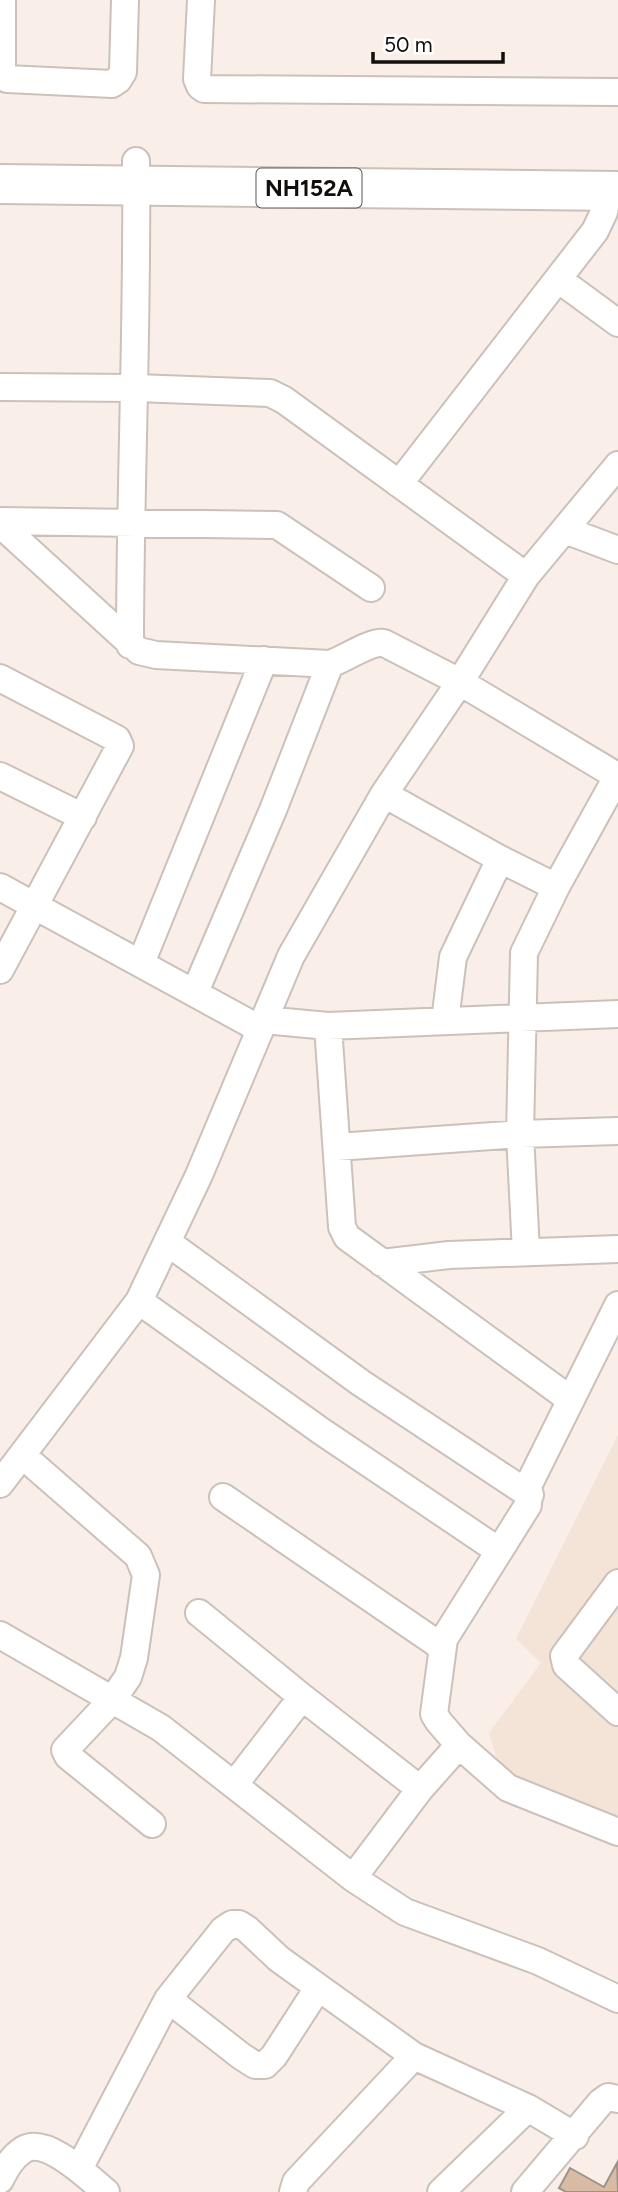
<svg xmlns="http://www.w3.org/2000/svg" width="618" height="2192" viewBox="0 0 618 2192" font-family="Figtree,sans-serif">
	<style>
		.built { fill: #f4e3d7 }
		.building { fill: #d9bba5; stroke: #9b928b; stroke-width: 2 }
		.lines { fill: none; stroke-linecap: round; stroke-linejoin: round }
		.minor-casing { stroke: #cbc1ba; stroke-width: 30 }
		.highway-casing { stroke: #cbc1ba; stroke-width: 42 }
		.minor { stroke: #fff; stroke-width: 26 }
		.highway { stroke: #fff; stroke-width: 38 }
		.labels { text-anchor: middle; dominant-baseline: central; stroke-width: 7; stroke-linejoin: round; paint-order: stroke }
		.shield { fill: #fff; stroke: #595655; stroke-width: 2 }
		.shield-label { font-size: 23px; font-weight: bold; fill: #120e0c }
	</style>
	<rect width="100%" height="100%" fill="#f9efe8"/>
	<path class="built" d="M618,1435V1828L504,1783L489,1733L541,1663L516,1639Z"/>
	<path class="building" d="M617,2163L618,2192H566L559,2188L570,2168L604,2187Z"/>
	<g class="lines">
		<defs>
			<path id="minor" d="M2,0V70L7,79L112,84L118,80L123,72L125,0
				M201,0L197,79L200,86L204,89L618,92
				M558,279L618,323
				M0,387L136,388L270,393L284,400L526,576
				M399,484L595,231L604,212L608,191
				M0,521L277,525L371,588
				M0,524L139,651L156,655L330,664C345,659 370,641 384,643L460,682L617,776
				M565,530L618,550
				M130,645C130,483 138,322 136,161
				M0,678L117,739L120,746L0,970
				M0,776L83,817
				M384,794L500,859L556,887
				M0,887L260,1029
				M141,963L264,660
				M195,992L273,810L330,664
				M264,1020L328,1026L618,1014
				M445,1021L453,957L500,859
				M328,1026L342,1227L347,1237L571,1400
				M337,1147L520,1134L618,1131
				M167,1242L361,1383L530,1495
				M526,1252L520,1134L524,953L556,887L618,775
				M382,1263L449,1255L618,1249
				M139,1301L321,1431L499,1551
				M618,1305L529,1484L528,1505L444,1639L434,1714L439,1722L459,1745L508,1788L618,1832
				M22,1455L138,1556L146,1575L134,1658L128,1677L113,1699L65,1750L68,1756L152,1824
				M0,1484L139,1301L199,1175L291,956L384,794L460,682L526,576L618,465
				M223,1497L442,1647
				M618,1583L564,1656L566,1665L618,1712
				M199,1613L302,1697L420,1789
				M0,1635L161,1728L353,1878L405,1912L538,1961L618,1999
				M234,1785L302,1697
				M353,1878L420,1789L459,1745
				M168,1999L241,2056L255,2065H265L274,2056L318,1988
				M79,2169L168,1999L223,1930L232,1924H239L247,1929L279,1959L414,2056L528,2108L575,2136
				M0,2180C6,2168 12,2157 23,2150C46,2135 89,2178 106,2192
				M293,2192L296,2182L414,2056
				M441,2192L528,2108
				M525,2192L601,2102L608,2097L618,2099"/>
			<path id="highway" d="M0,184L618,191"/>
		</defs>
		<use href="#minor" class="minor-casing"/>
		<use href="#highway" class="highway-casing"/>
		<use href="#minor" class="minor"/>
		<use href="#highway" class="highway"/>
	</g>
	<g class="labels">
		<rect class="shield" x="256.5" y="168.5" width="105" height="39" rx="5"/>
		<g class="shield-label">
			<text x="309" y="188">NH152A</text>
		</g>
	</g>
	<path d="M373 52v10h130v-10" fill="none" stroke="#120e0c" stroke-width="3.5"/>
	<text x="384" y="52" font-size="21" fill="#120e0c" stroke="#ffffff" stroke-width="5" paint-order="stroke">50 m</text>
</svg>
